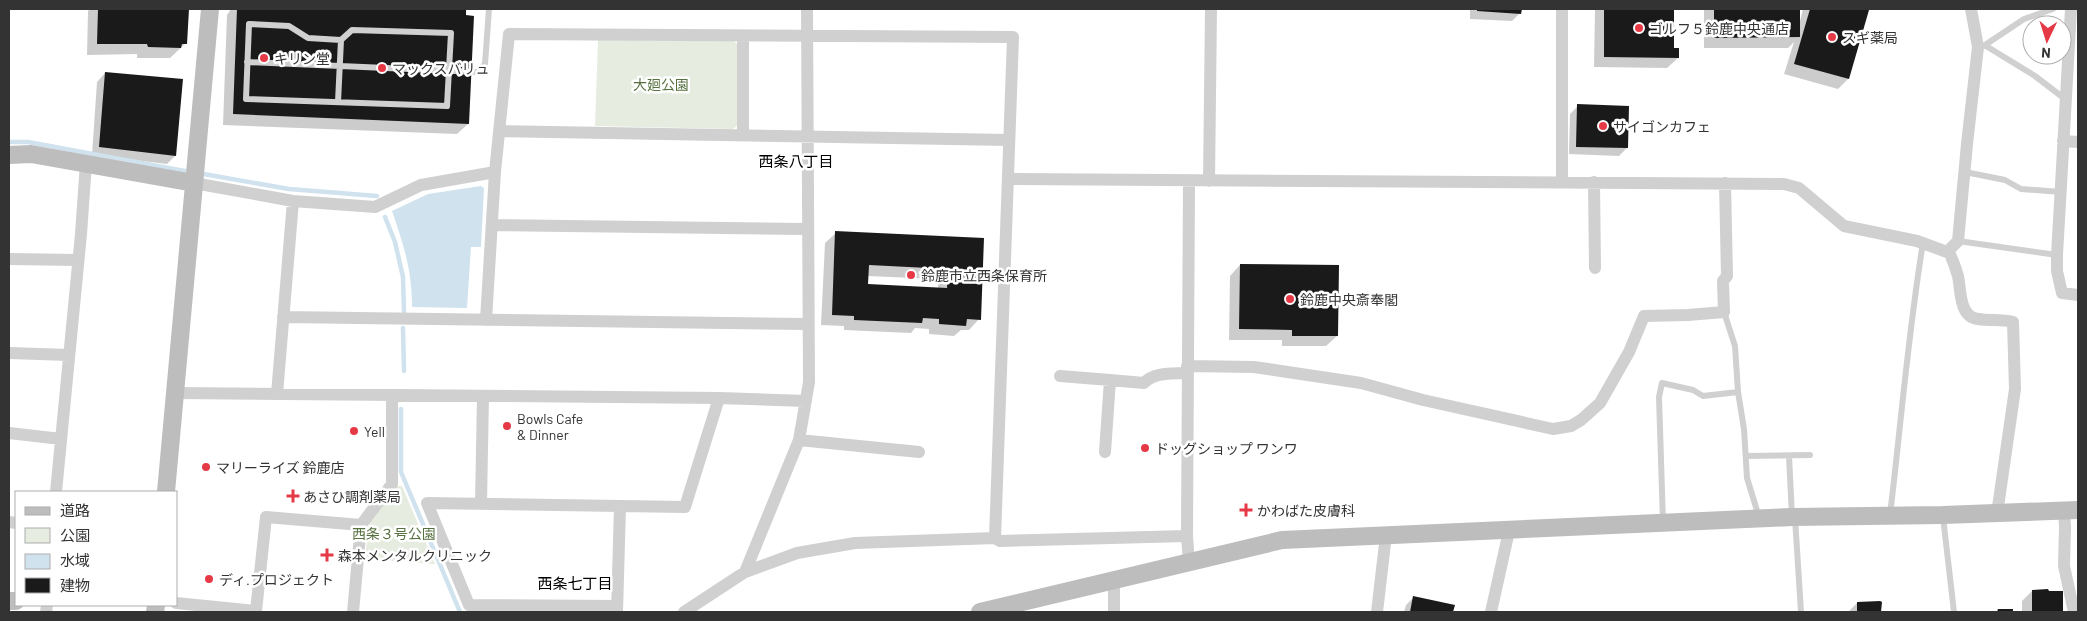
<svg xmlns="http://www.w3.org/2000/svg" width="2087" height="621" viewBox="0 0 2087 621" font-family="Barlow,'Noto Sans JP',sans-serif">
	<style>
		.green { fill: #e6ecdf }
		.water { fill: #cfe2ee }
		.shadow { fill: #0003; fill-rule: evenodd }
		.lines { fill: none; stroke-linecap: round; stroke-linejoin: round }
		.stream { stroke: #cfe2ee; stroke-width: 4.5 }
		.building { fill: #1a1a1a; fill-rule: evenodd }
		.lane { stroke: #d0d0d0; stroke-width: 6 }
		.street { stroke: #d0d0d0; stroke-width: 12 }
		.secondary { stroke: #bdbdbd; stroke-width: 18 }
		.poi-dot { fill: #e63946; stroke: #fff; stroke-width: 2 }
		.labels { text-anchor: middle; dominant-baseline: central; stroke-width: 5; stroke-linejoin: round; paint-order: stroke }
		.poi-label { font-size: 14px; fill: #333; stroke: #fff; text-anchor: start }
		.park-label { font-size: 14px; fill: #56703f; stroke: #fff }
		.neighbourhood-label { font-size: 15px; fill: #000; stroke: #fff }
	</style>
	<rect width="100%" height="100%" fill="#fff"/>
	<path class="green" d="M598,40L734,41L739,46V124L733,129L595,126Z
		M396,486H402L435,564L365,559L369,522Z"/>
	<path class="water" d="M481,186L484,188L481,247H471L467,308L412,307C412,270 404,246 392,211L428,194Z"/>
	<path class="shadow" d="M90,9H187L186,43L170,58H137V54L87,55L88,11Z
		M231,9H465L468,124L457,134L223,125L227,15Z
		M1470,9H1520V13L1512,21L1470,19Z
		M1595,9H1673L1672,49L1678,58L1667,68L1594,67Z
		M1704,9H1799L1800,21L1803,9H1860L1867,11L1848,79L1838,89L1784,74L1794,42L1788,48H1704Z
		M105,73L175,156L167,164L92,155L97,82Z
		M1578,106L1627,148L1619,156L1569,154L1570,114Z
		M836,233L983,239L979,319L969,330H961L954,336L929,334V329L915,328L911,333L844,330V326L821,325L825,243ZM867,276L938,279V289L866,285Z
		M1240,265L1337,336L1326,346H1282V340H1229L1230,276Z
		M2032,591L2062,593V612H2022V601Z
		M1414,597L1453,606L1452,612H1404L1406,605Z
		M1857,603H1881L1880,612H1848Z"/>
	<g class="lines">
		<path class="stream" d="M9,142H28L190,172
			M198,173L289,189L377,196
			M385,217L395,242L403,277L404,312
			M403,328L404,371
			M401,409V472L460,612"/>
	</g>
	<path class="building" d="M98,9H189L187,44H182L181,48L148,47L147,44H97Z
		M237,9H466V15L474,16L469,124L233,114Z
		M1477,9H1522L1521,14L1477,11Z
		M1604,9H1674V48H1679V58L1604,57Z
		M1714,9H1800V37L1714,38Z
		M1810,9L1869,10L1849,79L1794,64Z
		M105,72L183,79L176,156L99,147Z
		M1577,104L1629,106L1628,148L1576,147Z
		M835,231L984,238L981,320L967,319L966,326L939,324V319L923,318L922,323L854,320V316L832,315ZM869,265L948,269L947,288L868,284Z
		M1240,264L1339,265L1338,336H1292V330L1239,329Z
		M2048,589L2049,591H2063V612H2032V590Z
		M1413,596L1455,605L1453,612H1410Z
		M1880,601L1882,602L1881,612H1857V602Z
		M1998,609H2013V612H1997Z"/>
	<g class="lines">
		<path class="lane" d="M1986,46L2035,76L2065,99
			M1982,47L2024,19L2053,9
			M247,62L478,72L485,64L489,9
			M338,102L341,40L352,30L451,33L447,106L246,99L249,24L289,26L308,38L341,40
			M1965,172L2005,180L2021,189L2061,192
			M1958,241L2057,255
			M1724,312L1735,346L1738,392L1744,429L1747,478L1759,517
			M1746,456L1810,455
			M1789,456L1792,516
			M1890,515C1901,424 1908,333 1923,243
			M1943,517L1954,612
			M1795,518L1801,612
			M1663,522L1659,397L1662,383L1693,390L1703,396L1738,392"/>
		<path class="street" d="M1562,9V182
			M2071,9L2057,255V271L2062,293L2078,295
			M743,36V135
			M500,131L1009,140
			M2063,141L2078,142
			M1008,179L1784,184L1799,188L1844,226L1917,241L1947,252L1950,254C1953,261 1956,269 1958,276C1961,290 1959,317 1978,319C1990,321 2001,319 2013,322L2015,389L1997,514
			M1189,181L1187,536L1189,563
			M1209,181L1211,9
			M1594,182L1595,268
			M194,183L293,201L375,207L421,185L495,172
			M492,225L808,229
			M1947,252L1958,241L1967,144L1978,47L1971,9
			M9,259L78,260
			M283,317L808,324
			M486,320L495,172L509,34L1013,37L995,538
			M9,353L69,355
			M1187,366L1254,367L1361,383L1423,400L1553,429L1571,426L1581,420L1600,403L1629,352L1644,316L1688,315L1724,312L1723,281L1727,276L1725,183
			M1060,376L1110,380
			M176,393L719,398L806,401
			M277,394L293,201
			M9,433L61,439
			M799,440L919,452
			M1105,452L1110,380L1144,383C1154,372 1173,374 1187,373
			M56,492L81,234L86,163
			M481,503L483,396
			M2064,511L2065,527L2064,566L2074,612
			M9,522L16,523
			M361,525L392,484V395
			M745,572L799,440L809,382L807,9
			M176,603L256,611L266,517L361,525L353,612
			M617,606L469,605L427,503L685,507L719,398
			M46,612L47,605
			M617,612L620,506
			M684,612L745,572L797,553L855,543L995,538L1000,541L1187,536
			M1114,612V581
			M1377,612L1386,535
			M1491,612L1509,531"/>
		<path class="secondary" d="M9,155L31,154L194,183
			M166,492L210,9
			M9,601H16
			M155,612L156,605
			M980,612L1282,540L1792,517L1943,515L2078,510"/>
	</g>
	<g class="poi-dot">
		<circle cx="1639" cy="28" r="5"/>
		<circle cx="1832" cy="37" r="5"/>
		<circle cx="264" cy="58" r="5"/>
		<circle cx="382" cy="68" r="5"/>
		<circle cx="1603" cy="126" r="5"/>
		<circle cx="911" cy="275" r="5"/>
		<circle cx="1290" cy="299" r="5"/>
		<circle cx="507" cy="426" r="5"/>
		<circle cx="354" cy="431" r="5"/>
		<circle cx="1145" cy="448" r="5"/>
		<circle cx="206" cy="467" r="5"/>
		<path d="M290.5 488.5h5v5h5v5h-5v5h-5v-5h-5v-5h5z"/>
		<path d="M1243.5 502.5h5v5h5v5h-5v5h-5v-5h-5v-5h5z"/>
		<path d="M324.5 547.5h5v5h5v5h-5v5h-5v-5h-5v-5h5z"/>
		<circle cx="209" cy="579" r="5"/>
	</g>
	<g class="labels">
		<g class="poi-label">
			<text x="1649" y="28">ゴルフ５鈴鹿中央通店</text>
			<text x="1842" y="37">スギ薬局</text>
			<text x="274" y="58">キリン堂</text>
			<text x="392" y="68">マックスバリュ</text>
			<text x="1613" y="126">サイゴンカフェ</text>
			<text x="921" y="275">鈴鹿市立西条保育所</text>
			<text x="1300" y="299">鈴鹿中央斎奉閣</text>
			<text x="517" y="418">Bowls Cafe<tspan x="517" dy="16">&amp; Dinner</tspan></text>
			<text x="364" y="431">Yell</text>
			<text x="1155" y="448">ドッグショップ ワンワ</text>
			<text x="216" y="467">マリーライズ 鈴鹿店</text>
			<text x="303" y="496">あさひ調剤薬局</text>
			<text x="1257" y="510">かわばた皮膚科</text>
			<text x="338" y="555">森本メンタルクリニック</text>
			<text x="219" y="579">ディ.プロジェクト</text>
		</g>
		<g class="park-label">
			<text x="661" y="84">大廻公園</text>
			<text x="394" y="533">西条３号公園</text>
		</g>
		<g class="neighbourhood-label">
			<text x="796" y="161">西条八丁目</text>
			<text x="575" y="583">西条七丁目</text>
		</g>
	</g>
	<rect width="2087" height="621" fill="none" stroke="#333333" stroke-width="20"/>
	<rect x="15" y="491" width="162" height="115" fill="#ffffff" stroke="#adadad"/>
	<rect x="25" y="507" width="25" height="8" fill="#bdbdbd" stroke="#adadad"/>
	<text x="60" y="516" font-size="15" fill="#333333">道路</text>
	<rect x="25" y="528" width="25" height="15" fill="#e6ecdf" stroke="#adadad"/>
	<text x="60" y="541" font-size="15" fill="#333333">公園</text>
	<rect x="25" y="554" width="25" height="15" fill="#cfe2ee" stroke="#adadad"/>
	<text x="60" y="566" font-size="15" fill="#333333">水域</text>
	<rect x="25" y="578" width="25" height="15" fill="#1a1a1a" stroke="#adadad"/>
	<text x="60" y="591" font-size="15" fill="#333333">建物</text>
	<g transform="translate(2047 40) rotate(184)"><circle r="24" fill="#ffffff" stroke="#adadad"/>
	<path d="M0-4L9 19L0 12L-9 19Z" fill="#e63946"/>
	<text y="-8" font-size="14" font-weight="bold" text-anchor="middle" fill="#333333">N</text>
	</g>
</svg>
